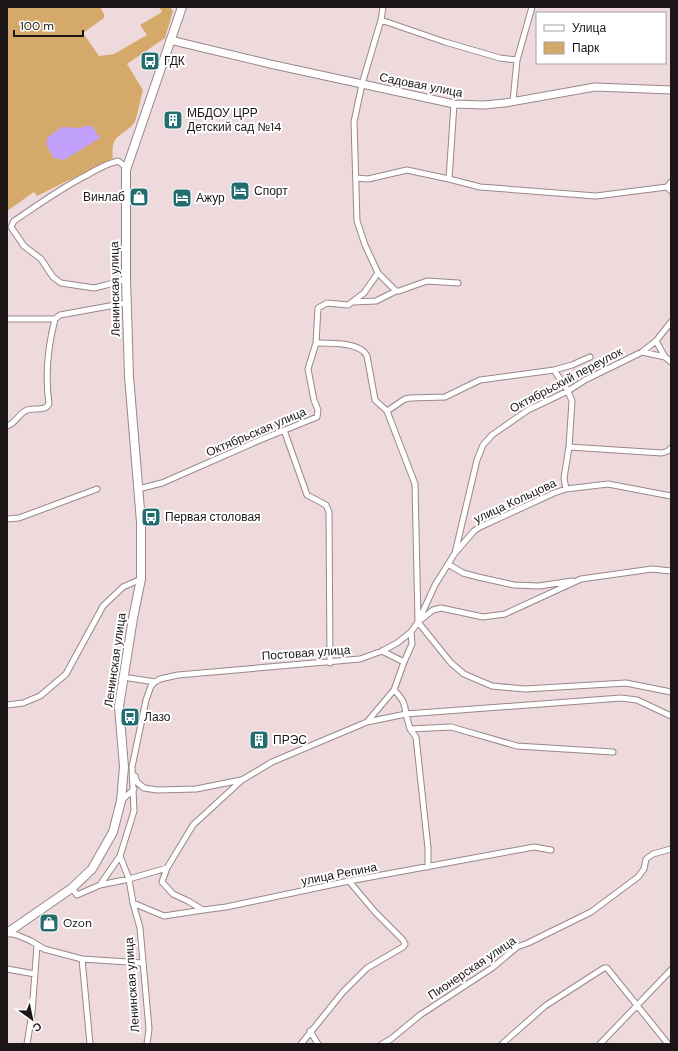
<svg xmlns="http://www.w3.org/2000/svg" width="678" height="1051" viewBox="0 0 678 1051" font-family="'DM Sans',sans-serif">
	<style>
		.green { fill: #d5a969 }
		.water { fill: #c1a1fb }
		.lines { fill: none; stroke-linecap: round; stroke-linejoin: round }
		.street-casing { stroke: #998789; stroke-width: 7 }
		.secondary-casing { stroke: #998789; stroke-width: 9 }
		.primary-casing { stroke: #998789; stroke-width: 10 }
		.street { stroke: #fff; stroke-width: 5 }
		.secondary { stroke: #fff; stroke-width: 7 }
		.primary { stroke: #fff; stroke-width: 8 }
		.labels { text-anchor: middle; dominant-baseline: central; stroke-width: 4; stroke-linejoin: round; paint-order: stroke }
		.poi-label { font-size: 12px; fill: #1b1516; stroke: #fff; text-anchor: start }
		.street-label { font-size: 12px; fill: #1b1516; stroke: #fff }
	</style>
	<rect width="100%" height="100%" fill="#eedadc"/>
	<path class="green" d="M7,7H100L104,14V18L83,33L99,56L114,54L147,35L140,25L162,12L159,7H170L173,11L165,38L127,64L143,90C141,96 137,119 134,123C122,138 110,133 113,158L37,196L34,192L7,211Z"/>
	<path class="water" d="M85,126H92L100,138L64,160L54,158L46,144L48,137L62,127L80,128Z"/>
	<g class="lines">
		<defs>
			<path id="street" d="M383,7L381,20L362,84L354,122L357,221L365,245L378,273L396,291H399L427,281L458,283
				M381,20L445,42L500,58L517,60
				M513,101L517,60L532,7
				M356,178L368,179L407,170L449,179L480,187L596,196L667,187
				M449,179L454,104
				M671,182L667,187L671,191
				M126,279L106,285L94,288L61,283L53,277L41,259L24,246L11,227L14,221C38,205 61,188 87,175C97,169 106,164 118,161L126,167
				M353,302L376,301L396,291
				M7,319H55L60,315L126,303
				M656,341L665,357L671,362
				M316,343C330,343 360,342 367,356L375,400L387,411L415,484L418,622L451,663L464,674L492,686L525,689L626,683L671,692
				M642,352L665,357
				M554,370L568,391L572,401L569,447L564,478L566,489
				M387,411L405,399L411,398L445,397L480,380L554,370L572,365L590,357
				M7,426C15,424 18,415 25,411C33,406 43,413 49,404C45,376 48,346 55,319
				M284,430L307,495L326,505L329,512L330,663
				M569,447L662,453L668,451L671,448
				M138,489L162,483L260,440L317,417L318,410L314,400L308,369L316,343L318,308L327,303L348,305L364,293L378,273
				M7,519L19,518L97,489
				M455,553L477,460L483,445L492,435L528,410L568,391L585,380L642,352L656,341L671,322
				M448,564L463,573L478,577L514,585L539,586L572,581
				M419,620L435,585L455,553L474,531L480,527L554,493L566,489L608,484L671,496
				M382,651L404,662L394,690C402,698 405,703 406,714L621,698L637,700L671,716
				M404,662L412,644L411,632
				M123,677L155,682
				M394,690L367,722L406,714L410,729L451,727L517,746L613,752
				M7,705L23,703L40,696L66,674L103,606L123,587L141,579
				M410,729L416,737L428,848V867
				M135,776L137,782L144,788L157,790L196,789L241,780
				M121,801L134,789
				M167,868L162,882L173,894L188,901L203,910
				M100,885L120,856
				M72,888L77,895L100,885L129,879L167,868L193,825L242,780L272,762L367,722
				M133,903L164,916L203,910L226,907L349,881L534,847L551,850
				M7,933L17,935L31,941L44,949L82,959L143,963
				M82,959L90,1044
				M7,969L35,974
				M310,1031L318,1044
				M27,1044L32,1013L37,945
				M147,1044L149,1029L140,928L133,903L129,879L120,856L134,811L132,767L146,700L151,686L155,682L160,679L178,675L360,659L382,651L397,643L411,632L418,622L433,610L441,608L483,617L505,614L581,579L652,569L671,571
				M301,1044L343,992L367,968L403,947L405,944L403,940L375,912L349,881
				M382,1044L391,1039L420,1015L492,968L517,947L528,943L591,912L638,877L644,869L646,859L653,854L671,849
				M502,1044L545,1006L604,968H607L668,1044
				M600,1044L671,970"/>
			<path id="secondary" d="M170,40L270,64L454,104L484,105L505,103L595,87L671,90"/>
			<path id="primary" d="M7,933L72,888L92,869L113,832L121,801L124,767L119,706L133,618L141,579V522L129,376L126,279V170L182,7"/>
		</defs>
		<use href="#street" class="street-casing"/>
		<use href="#secondary" class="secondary-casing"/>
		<use href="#primary" class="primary-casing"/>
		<use href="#street" class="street"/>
		<use href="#secondary" class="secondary"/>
		<use href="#primary" class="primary"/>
	</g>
	<defs>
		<symbol id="bus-square" viewBox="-11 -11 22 22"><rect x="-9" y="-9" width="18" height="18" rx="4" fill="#216d6f" stroke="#fff"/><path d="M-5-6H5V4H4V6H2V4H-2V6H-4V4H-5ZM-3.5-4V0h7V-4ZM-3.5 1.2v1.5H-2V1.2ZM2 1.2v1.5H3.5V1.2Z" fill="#fff"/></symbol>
		<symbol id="building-square" viewBox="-11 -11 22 22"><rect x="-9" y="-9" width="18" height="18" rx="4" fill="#216d6f" stroke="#fff"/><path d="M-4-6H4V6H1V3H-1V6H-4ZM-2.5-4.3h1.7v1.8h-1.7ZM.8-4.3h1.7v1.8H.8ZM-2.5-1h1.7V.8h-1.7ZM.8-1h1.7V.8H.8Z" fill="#fff"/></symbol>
		<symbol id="hotel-square" viewBox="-11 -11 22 22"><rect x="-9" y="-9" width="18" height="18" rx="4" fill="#216d6f" stroke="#fff"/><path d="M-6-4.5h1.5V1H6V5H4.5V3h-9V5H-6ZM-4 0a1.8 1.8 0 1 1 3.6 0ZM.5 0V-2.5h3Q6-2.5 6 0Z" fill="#fff"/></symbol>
		<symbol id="shop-square" viewBox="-11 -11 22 22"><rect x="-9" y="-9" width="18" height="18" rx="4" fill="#216d6f" stroke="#fff"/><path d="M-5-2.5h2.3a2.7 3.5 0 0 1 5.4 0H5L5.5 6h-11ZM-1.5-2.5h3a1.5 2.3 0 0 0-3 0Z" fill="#fff"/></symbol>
	</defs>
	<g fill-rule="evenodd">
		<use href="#bus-square" x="139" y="50" width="22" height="22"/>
		<use href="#building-square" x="162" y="109" width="22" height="22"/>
		<use href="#hotel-square" x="229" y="180" width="22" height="22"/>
		<use href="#shop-square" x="128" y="186" width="22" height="22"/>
		<use href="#hotel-square" x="171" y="187" width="22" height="22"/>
		<use href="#bus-square" x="140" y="506" width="22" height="22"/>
		<use href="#bus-square" x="119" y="706" width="22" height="22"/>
		<use href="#building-square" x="248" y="729" width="22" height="22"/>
		<use href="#shop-square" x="38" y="912" width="22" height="22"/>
	</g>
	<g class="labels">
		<g class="poi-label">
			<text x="164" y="61">ГДК</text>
			<text x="187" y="113">МБДОУ ЦРР<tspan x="187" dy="14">Детский сад №14</tspan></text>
			<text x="254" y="191">Спорт</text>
			<text x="125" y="197" text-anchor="end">Винлаб</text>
			<text x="196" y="198">Ажур</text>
			<text x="165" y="517">Первая столовая</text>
			<text x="144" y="717">Лазо</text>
			<text x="273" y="740">ПРЭС</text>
			<text x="63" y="923">Ozon</text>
		</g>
		<g class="street-label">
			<text transform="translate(421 85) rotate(11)">Садовая улица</text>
			<text transform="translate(115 289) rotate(-91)">Ленинская улица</text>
			<text transform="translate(566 380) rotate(-28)">Октябрьский переулок</text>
			<text transform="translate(256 432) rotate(-23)">Октябрьская улица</text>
			<text transform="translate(515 501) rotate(-25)">улица Кольцова</text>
			<text transform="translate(306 653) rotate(-4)">Постовая улица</text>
			<text transform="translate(115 660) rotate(-82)">Ленинская улица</text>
			<text transform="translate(339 874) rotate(-11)">улица Репина</text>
			<text transform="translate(472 968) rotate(-34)">Пионерская улица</text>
			<text transform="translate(132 985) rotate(-94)">Ленинская улица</text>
		</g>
	</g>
	<rect width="678" height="1051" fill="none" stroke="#1b1516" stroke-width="16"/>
	<rect x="536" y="12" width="130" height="52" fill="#ffffff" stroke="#a4a1a2"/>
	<rect x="544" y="25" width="20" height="6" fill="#ffffff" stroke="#a4a1a2"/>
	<text x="572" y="32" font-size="12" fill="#1b1516">Улица</text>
	<rect x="544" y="42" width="20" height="12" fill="#d5a969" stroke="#a4a1a2"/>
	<text x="572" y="52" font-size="12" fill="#1b1516">Парк</text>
	<g transform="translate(32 1019) rotate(147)" stroke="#ffffff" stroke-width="3" paint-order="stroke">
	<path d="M0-3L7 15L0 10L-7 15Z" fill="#1b1516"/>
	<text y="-6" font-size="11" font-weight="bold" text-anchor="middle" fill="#1b1516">С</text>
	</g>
	<path d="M14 30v6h69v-6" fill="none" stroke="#1b1516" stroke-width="2"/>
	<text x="20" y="30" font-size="12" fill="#1b1516" stroke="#ffffff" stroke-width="3" paint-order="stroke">100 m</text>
</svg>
